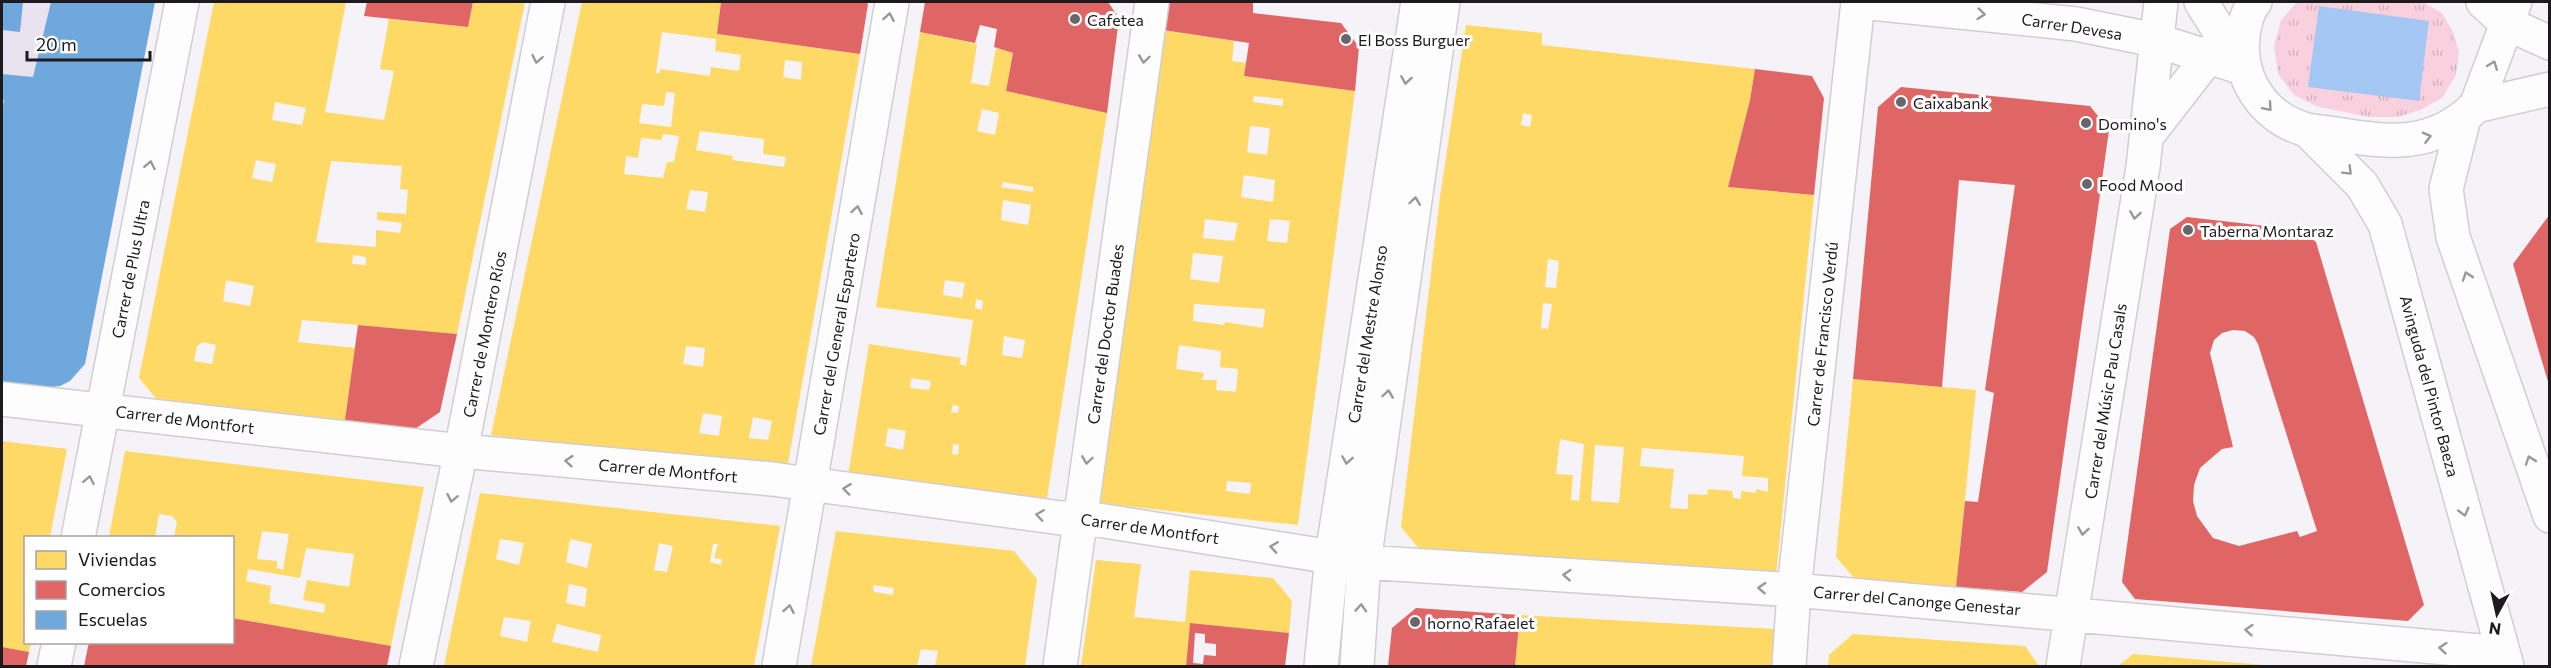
<svg xmlns="http://www.w3.org/2000/svg" width="2551" height="668" viewBox="0 0 2551 668" font-family="Commissioner,sans-serif">
	<style>
		.built { fill: #e8e3ee }
		.grass { fill: url(#grass-tufts) }
		.water { fill: #a4c7f4 }
		.homes { fill: #ffd966; fill-rule: evenodd }
		.shops { fill: #e06666; fill-rule: evenodd }
		.schools { fill: #6fa8dc }
		.lines { fill: none; stroke-linecap: round; stroke-linejoin: round }
		.minor-casing { stroke: #d0ced2; stroke-width: 36 }
		.major-casing { stroke: #d0ced2; stroke-width: 36 }
		.minor { stroke: #fefdfe; stroke-width: 33 }
		.major { stroke: #fefdfe; stroke-width: 33 }
		.oneway { stroke: #989799 }
		.poi-dot { fill: #68666a; stroke: #fff; stroke-width: 2 }
		.labels { text-anchor: middle; dominant-baseline: central; stroke-width: 6; stroke-linejoin: round; paint-order: stroke }
		.poi-label { font-size: 16px; fill: #1c1a1d; stroke: #fff; text-anchor: start }
		.street-label { font-size: 16px; fill: #1c1a1d; stroke: #fff }
	</style>
	<defs>
		<pattern id="grass-tufts" width="24" height="20" patternUnits="userSpaceOnUse" patternTransform="scale(1.5)"><rect width="24" height="20" fill="#f9d0de"/><path d="M3 7l-1-3M5 7V3M7 7l1-3M15 17l-1-3M17 17v-4M19 17l1-3" fill="none" stroke="#d5b2be"/></pattern>
	</defs>
	<rect width="100%" height="100%" fill="#f5f2f8"/>
	<path class="built" d="M2,2H51L2,209Z"/>
	<path class="grass" d="M2297,2H2423L2442,13L2453,32L2459,52L2456,75L2442,98L2420,110L2398,117H2368L2316,106L2294,95L2278,74L2274,46L2281,20Z"/>
	<path class="water" d="M2319,6L2429,21L2419,101L2308,87Z"/>
	<path class="homes" d="M214,2H346L325,112L384,120L394,71L380,69L389,19L468,27L473,2H525L457,334L302,320L298,342L355,348L345,420L157,400L139,378ZM275,102L306,108L302,125L272,120ZM256,160L276,164L272,182L252,178ZM331,161L402,166L400,189L408,190L406,214L377,212V220L402,223L400,233L376,230V247L316,242ZM353,255L366,257V265L352,264ZM226,280L254,286L250,306L223,301ZM203,342L216,345L212,364L194,361L197,346Z
		M582,2H721L717,34L860,54L787,469L491,435ZM662,32L716,39L715,51L741,55L739,71L711,67L710,76L660,69V73H656ZM785,60L802,62L801,80L783,77ZM666,92L675,93L671,127L639,123L642,104L664,106ZM700,131L764,139L763,154L786,157L784,167L732,160L733,156L696,150ZM663,134L679,136L674,162H667L663,178L624,174L626,156L638,158L641,138L661,140ZM690,190L708,192L705,212L686,209ZM686,346L705,348L703,367L683,364ZM703,413L722,416L719,436L699,433ZM753,417L772,421L768,440L749,438Z
		M1466,25L1542,33V45L1755,69L1750,100L1728,187L1814,195L1776,576L1421,551L1401,527L1440,197ZM1523,113L1532,115L1530,127L1521,125ZM1548,259L1559,261L1556,288L1545,287ZM1543,303L1552,304L1548,329L1541,328ZM1560,439L1584,444L1579,501L1571,500L1573,475L1556,474ZM1595,445L1624,447L1619,503L1591,501ZM1642,448L1744,456L1742,476L1768,478V492L1756,489V493L1741,491V499L1733,498L1732,491L1708,489L1707,495L1688,494V509L1670,508L1674,469L1640,466Z
		M1163,30L1234,41L1232,61L1246,63L1244,76L1355,91L1298,525L1098,503ZM1254,96L1283,99V106L1253,102ZM1250,126L1270,128L1267,155L1247,152ZM1244,175L1275,180L1273,202L1241,197ZM1205,219L1238,223L1234,241L1203,238ZM1270,219L1290,221L1287,243L1267,241ZM1193,253L1223,256L1219,283L1190,279ZM1194,304L1265,309L1263,328L1225,322L1224,325L1193,321ZM1179,345L1221,351L1220,367L1238,369L1236,392L1216,390L1217,380H1202L1204,373L1176,369ZM1227,481L1251,483L1250,494L1226,491Z
		M920,32L977,44L971,83L989,86L996,48L1013,53L1006,91L1107,113L1047,498L848,476L869,344L961,358L959,364L966,366L973,320L876,307ZM982,109L999,113L995,135L977,131ZM1003,182L1033,187V192L1001,187ZM1003,200L1031,205L1028,225L1001,220ZM945,280L965,283L962,298L943,295ZM976,299L983,301L982,310L975,308ZM1004,336L1025,340L1022,358L1002,355ZM911,378L931,381L929,390L910,388ZM953,405L959,406L958,413L951,412ZM888,428L906,431L903,450L885,446ZM953,444L959,445L958,455L952,454Z
		M1853,379L1976,390L1956,587L1856,580L1836,557Z
		M2,441L67,449L50,537H26V642H31L29,652L2,647Z
		M125,451L424,487L391,646L232,618V537H174L177,522L172,516L159,514L155,537H109ZM262,531L289,534L283,570L277,568V561L257,559ZM306,548L354,554L349,587L307,580L303,600L325,604L324,613L269,603L271,586L246,581L248,569L300,578Z
		M480,493L780,526L754,666H444ZM500,539L524,543L519,565L496,559ZM570,539L592,544L587,568L566,562ZM659,543L673,546L667,572L654,570ZM713,544H718L714,558L722,559L721,565L710,562ZM569,584L587,588L585,607L566,603ZM504,617L531,621L527,642L500,636ZM557,624L601,635L598,652L552,642Z
		M836,531L1014,551L1037,579L1025,666H935L938,651L921,649L917,666H811ZM873,585L894,588L893,595L874,592Z
		M1096,560L1141,564L1134,617L1185,622L1190,570L1273,578L1292,601L1289,633L1190,623L1186,666H1081Z
		M1520,615L1775,629L1771,666H1515Z
		M1853,634L2025,646L2039,666H1828L1829,655Z
		M2133,654L2264,665V666H2118Z"/>
	<path class="shops" d="M367,2H473L468,27L364,16Z
		M721,2H866L868,4L860,54L717,34Z
		M925,2H1108L1119,18L1107,113L1006,91L1013,53L994,47L997,29L980,25L975,43L920,32Z
		M1166,2H1253V13L1341,23L1359,47L1355,91L1244,76L1249,43L1163,30Z
		M1755,69L1812,76L1824,98L1814,195L1728,187L1750,100Z
		M1901,87L2090,106L2109,130L2047,572L2022,592L1956,587L1965,501L1978,502L1994,393L1985,390L2015,185L1959,180L1942,387L1853,379L1878,107Z
		M2550,214V385H2549L2513,264Z
		M2187,217L2301,230L2316,242L2424,605L2408,621L2135,599L2122,582L2170,229ZM2233,330L2245,331L2254,337L2258,344L2317,531L2300,537L2297,531L2239,546L2213,538L2197,516L2193,501L2194,485L2200,468L2222,449L2233,447L2210,353L2214,340L2222,333Z
		M358,325L457,334L440,412L415,429L345,420Z
		M1416,608L1520,615L1515,666H1388L1392,628Z
		M232,618L391,646L387,666H84L89,642H232Z
		M1190,623L1289,633L1285,666H1186ZM1195,633L1205,634V643L1216,644V656L1204,655L1203,664L1193,663Z
		M2,647L29,652L26,666H2Z"/>
	<path class="schools" d="M2,2H23L20,32L2,30Z
		M51,2H155L85,364L70,381L60,386L43,388L2,383V110L4,100L2,99V74L33,77Z"/>
	<g class="lines">
		<defs>
			<path id="minor" d="M1861,2L2076,24L2155,40L2243,68
				M2201,2L2237,59
				M2255,2C2248,10 2244,25 2243,36C2238,80 2264,118 2307,130C2371,138 2425,157 2476,106L2515,2
				M2483,2L2506,23L2550,43
				M2476,106L2550,89
				M2464,118L2446,189L2453,237L2550,516
				M2307,130L2362,185L2385,224L2507,666
				M2147,136L2220,42
				M2,399L461,451L772,479L1061,518L1079,517L1364,562L1794,590L2502,653
				M78,538L182,2
				M54,666L59,642
				M416,666L461,451L548,2
				M779,666L892,2
				M1060,666L1152,2
				M1357,666L1364,562L1443,2
				M1789,666L1794,590L1858,2
				M2063,666L2143,167L2161,2"/>
			<path id="major" d="M1321,666L1332,556L1418,2"/>
		</defs>
		<use href="#minor" class="minor-casing"/>
		<use href="#major" class="major-casing"/>
		<use href="#minor" class="minor"/>
		<use href="#major" class="major"/>
	</g>
	<defs><path id="oneway-chevron" d="M-2-3.5L2.5 0L-2 3.5" fill="none" stroke-width="1.6" stroke-linecap="round" stroke-linejoin="round" transform="scale(1.5)"/></defs>
	<g class="oneway">
		<use href="#oneway-chevron" transform="translate(1981 14) rotate(6)"/>
		<use href="#oneway-chevron" transform="translate(889 17) rotate(-80)"/>
		<use href="#oneway-chevron" transform="translate(537 59) rotate(101)"/>
		<use href="#oneway-chevron" transform="translate(1144 59) rotate(98)"/>
		<use href="#oneway-chevron" transform="translate(2493 65) rotate(-69)"/>
		<use href="#oneway-chevron" transform="translate(1406 80) rotate(99)"/>
		<use href="#oneway-chevron" transform="translate(2268 107) rotate(49)"/>
		<use href="#oneway-chevron" transform="translate(2427 137) rotate(-14)"/>
		<use href="#oneway-chevron" transform="translate(150 165) rotate(-79)"/>
		<use href="#oneway-chevron" transform="translate(2348 171) rotate(45)"/>
		<use href="#oneway-chevron" transform="translate(1415 201) rotate(-82)"/>
		<use href="#oneway-chevron" transform="translate(857 210) rotate(-80)"/>
		<use href="#oneway-chevron" transform="translate(2135 215) rotate(99)"/>
		<use href="#oneway-chevron" transform="translate(2467 276) rotate(-109)"/>
		<use href="#oneway-chevron" transform="translate(1388 394) rotate(-82)"/>
		<use href="#oneway-chevron" transform="translate(1087 460) rotate(98)"/>
		<use href="#oneway-chevron" transform="translate(1347 460) rotate(99)"/>
		<use href="#oneway-chevron" transform="translate(2530 460) rotate(-109)"/>
		<use href="#oneway-chevron" transform="translate(569 461) rotate(-175)"/>
		<use href="#oneway-chevron" transform="translate(89 480) rotate(-79)"/>
		<use href="#oneway-chevron" transform="translate(847 489) rotate(-173)"/>
		<use href="#oneway-chevron" transform="translate(452 498) rotate(102)"/>
		<use href="#oneway-chevron" transform="translate(2464 512) rotate(75)"/>
		<use href="#oneway-chevron" transform="translate(1040 515) rotate(-172)"/>
		<use href="#oneway-chevron" transform="translate(2083 531) rotate(99)"/>
		<use href="#oneway-chevron" transform="translate(1274 547) rotate(-171)"/>
		<use href="#oneway-chevron" transform="translate(1567 575) rotate(-176)"/>
		<use href="#oneway-chevron" transform="translate(1762 588) rotate(-176)"/>
		<use href="#oneway-chevron" transform="translate(1361 608) rotate(-86)"/>
		<use href="#oneway-chevron" transform="translate(789 609) rotate(-80)"/>
		<use href="#oneway-chevron" transform="translate(2249 630) rotate(-175)"/>
		<use href="#oneway-chevron" transform="translate(2443 648) rotate(-175)"/>
	</g>
	<g class="poi-dot">
		<circle cx="1075" cy="19" r="6"/>
		<circle cx="1346" cy="39" r="6"/>
		<circle cx="1901" cy="102" r="6"/>
		<circle cx="2086" cy="123" r="6"/>
		<circle cx="2087" cy="184" r="6"/>
		<circle cx="2188" cy="230" r="6"/>
		<circle cx="1415" cy="622" r="6"/>
	</g>
	<g class="labels">
		<g class="poi-label">
			<text x="1087" y="19">Cafetea</text>
			<text x="1358" y="39">El Boss Burguer</text>
			<text x="1913" y="102">Caixabank</text>
			<text x="2098" y="123">Domino's</text>
			<text x="2099" y="184">Food Mood</text>
			<text x="2200" y="230">Taberna Montaraz</text>
			<text x="1427" y="622">horno Rafaelet</text>
		</g>
		<g class="street-label">
			<text transform="translate(2072 26) rotate(9)">Carrer Devesa</text>
			<text transform="translate(130 269) rotate(-79)">Carrer de Plus Ultra</text>
			<text transform="translate(484 334) rotate(-79)">Carrer de Montero Ríos</text>
			<text transform="translate(836 334) rotate(-80)">Carrer del General Espartero</text>
			<text transform="translate(1105 334) rotate(-82)">Carrer del Doctor Buades</text>
			<text transform="translate(1367 334) rotate(-81)">Carrer del Mestre Alonso</text>
			<text transform="translate(1822 334) rotate(-84)">Carrer de Francisco Verdú</text>
			<text transform="translate(2430 386) rotate(75)">Avinguda del Pintor Baeza</text>
			<text transform="translate(2105 401) rotate(-81)">Carrer del Músic Pau Casals</text>
			<text transform="translate(185 419) rotate(7)">Carrer de Montfort</text>
			<text transform="translate(668 470) rotate(5)">Carrer de Montfort</text>
			<text transform="translate(1150 528) rotate(8)">Carrer de Montfort</text>
			<text transform="translate(1917 600) rotate(5)">Carrer del Canonge Genestar</text>
		</g>
	</g>
	<rect width="2551" height="668" fill="none" stroke="#1c1a1d" stroke-width="6"/>
	<rect x="24" y="536" width="210" height="108" fill="#ffffff" stroke="#a4a3a5" stroke-width="1.5"/>
	<rect x="36" y="551" width="30" height="18" fill="#ffd966" stroke="#a4a3a5" stroke-width="1.5"/>
	<text x="78" y="566" font-size="18" fill="#1c1a1d">Viviendas</text>
	<rect x="36" y="581" width="30" height="18" fill="#e06666" stroke="#a4a3a5" stroke-width="1.5"/>
	<text x="78" y="596" font-size="18" fill="#1c1a1d">Comercios</text>
	<rect x="36" y="611" width="30" height="18" fill="#6fa8dc" stroke="#a4a3a5" stroke-width="1.5"/>
	<text x="78" y="626" font-size="18" fill="#1c1a1d">Escuelas</text>
	<g transform="translate(2497 614) rotate(188)" stroke="#ffffff" stroke-width="4.5" paint-order="stroke">
	<path d="M0-4.5L10 22L0 15L-10 22Z" fill="#1c1a1d"/>
	<text y="-9" font-size="16" font-weight="bold" text-anchor="middle" fill="#1c1a1d">N</text>
	</g>
	<path d="M27 51v9h123v-9" fill="none" stroke="#1c1a1d" stroke-width="3"/>
	<text x="36" y="51" font-size="18" fill="#1c1a1d" stroke="#ffffff" stroke-width="4.5" paint-order="stroke">20 m</text>
</svg>
